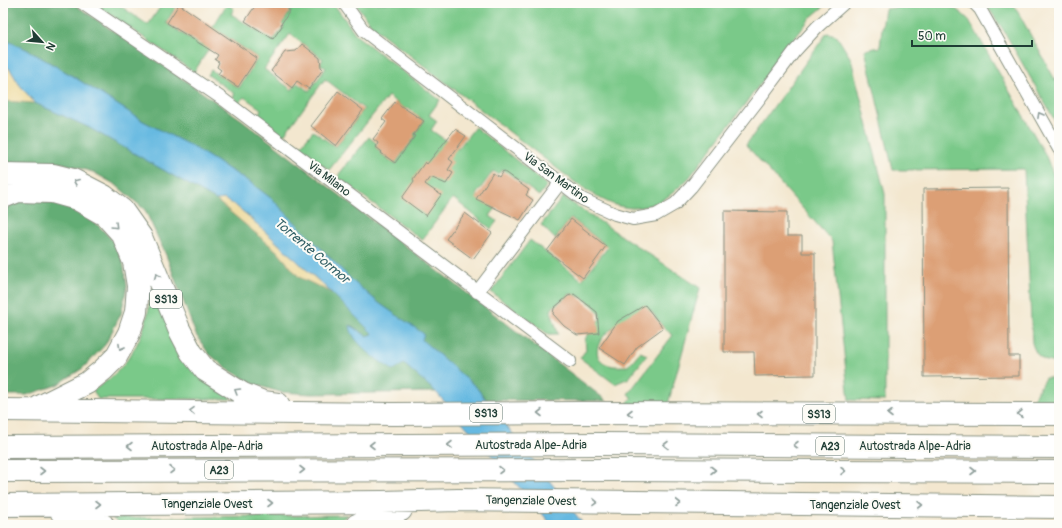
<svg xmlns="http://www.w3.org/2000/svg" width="1062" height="528" viewBox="0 0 1062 528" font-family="Pangolin,sans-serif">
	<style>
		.green { fill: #7ac989; stroke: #4c835e; fill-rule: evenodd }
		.forest { fill: #63ad75; stroke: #417554 }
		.sand { fill: #eeda9e; stroke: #868c69 }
		.water { fill: #66b9e1; stroke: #427b8a }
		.building { fill: #dc9f74 }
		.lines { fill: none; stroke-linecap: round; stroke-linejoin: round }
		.street-casing { stroke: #899282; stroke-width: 14 }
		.highway-casing { stroke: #899282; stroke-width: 24 }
		.street { stroke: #fff; stroke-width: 12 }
		.highway { stroke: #fff; stroke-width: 22 }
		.oneway { stroke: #8f9e9a }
		.labels { text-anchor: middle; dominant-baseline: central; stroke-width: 4; stroke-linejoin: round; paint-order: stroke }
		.shield { fill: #fdfcf7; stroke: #62766e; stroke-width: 1 }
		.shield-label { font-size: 11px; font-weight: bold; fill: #1f3d34 }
		.street-label { font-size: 12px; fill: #1f3d34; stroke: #fdfcf7 }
		.water-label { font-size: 13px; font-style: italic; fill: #346268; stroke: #fdfcf7 }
	</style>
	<rect width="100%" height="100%" fill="#fdfcf7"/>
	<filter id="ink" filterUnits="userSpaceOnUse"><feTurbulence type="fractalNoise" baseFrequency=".025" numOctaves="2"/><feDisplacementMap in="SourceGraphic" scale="8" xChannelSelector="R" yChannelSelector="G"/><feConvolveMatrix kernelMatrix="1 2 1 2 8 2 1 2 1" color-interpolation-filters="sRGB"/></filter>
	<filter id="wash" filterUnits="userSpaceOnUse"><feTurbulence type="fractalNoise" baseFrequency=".012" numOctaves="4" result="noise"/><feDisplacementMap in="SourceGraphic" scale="16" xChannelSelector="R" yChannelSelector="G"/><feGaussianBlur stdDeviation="0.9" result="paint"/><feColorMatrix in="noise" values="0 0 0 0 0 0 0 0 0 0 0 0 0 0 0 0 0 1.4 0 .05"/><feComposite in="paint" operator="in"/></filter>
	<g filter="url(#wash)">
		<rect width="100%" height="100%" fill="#f3e7cf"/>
		<path class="green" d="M94,3H116L148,25L163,3H178L166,23L201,46L227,4L234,9L231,14L273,41L284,26L282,24L291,11L289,10L293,3H333L357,36L440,100L429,115L437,121L431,130L458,149L475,127L547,185L539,196L503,169L498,174L493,171L476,195L495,209L490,216L497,221L491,229L453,198L422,240L339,178V174L369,137L377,144L375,147L381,152L380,153L395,164L416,136L414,135L424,121L408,108L406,110L388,96L329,170L299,148L313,131L336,147L364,109L325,79L283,136L258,117L261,109L244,97L239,103L233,97L235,94L208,75L211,70L239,88L258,58L220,32L194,72ZM290,34L323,59L320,64L326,68L309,91L297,83L292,90L264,69Z
			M355,3H828L811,17L689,178C681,185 672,195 662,200C628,218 604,202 576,183L372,26Z
			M932,3C949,3 957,9 969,20L1045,154L1058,186L1059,191V363C1043,362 1037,358 1032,343L1024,169L893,170L865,50L880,47L882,28L885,9Z
			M985,3H1013L1059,87V128L1004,31Z
			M827,33L836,35L851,59L885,194V401L849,400L832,241L746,145Z
			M563,197L700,288L668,404H626L632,398L628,394L673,335L664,328L651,311L640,309C630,316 618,323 609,331C597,341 590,359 609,365C614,367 622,366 628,366L640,352L647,355L629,378L615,384L580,358L586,350L585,339L600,319V315C597,306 579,294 570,294L553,307L551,311L558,334H548L491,292L530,240L582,280L608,247L571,218L555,239L541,225Z
			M146,267L231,399H98L93,390C124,373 143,342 149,307C151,294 148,280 146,267Z
			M1045,378H1059V407L1029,406Z
			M348,515L333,525H121L112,518Z"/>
		<path class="forest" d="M3,3L74,4L242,120L607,401L487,400L476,387L422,340L423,334L379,303L354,282L272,199L251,183L193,147L143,121L71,75L26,49L3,39Z
			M3,101L35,103L88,127L216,200L277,251L299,277L332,293L373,334L367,336L351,325L404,364L436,392L312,394L280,392L253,384L228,369L209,354L196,335L166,255L145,210L116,185L93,172L62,163L3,166Z
			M37,200L59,204L80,213L99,226L114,242L123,262L127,286L121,314L105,345L83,368L57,385L27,395H3V208L19,202Z
			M960,523H1059V525H828Z"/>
		<path class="sand" d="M3,64L10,69L19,84L35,103L3,101Z
			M224,199L235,205L246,214L332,293L299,277L277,251L216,200Z"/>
		<path class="water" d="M3,39L26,49L71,75L143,121L193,147L251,183L272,199L354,282L379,303L424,334L422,340L476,387L584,525H552L436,392L404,364L393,370C380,362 350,342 350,325L367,336L373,334L332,293L246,214L235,205L224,199L216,200L88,127L35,103L19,84L10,69L3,64Z"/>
		<g id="blocks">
			<path class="building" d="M257,3H292L288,10L290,11L281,24L282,26L273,39L245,21Z
				M179,4L257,58L238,87L218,74L221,70L217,67L219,62L215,60L218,55L167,23Z
				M302,44L320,58L321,67L323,69L309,89L297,81L292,88L271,71L285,52L296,51Z
				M338,91L363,110L336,146L311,126Z
				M395,102L424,121L413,135L415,136L395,163L381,153L382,152L376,147L378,143L373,139L386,122L382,119Z
				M455,129L466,136L449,159L453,162L448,170L453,173L446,184L430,177L425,184L441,195L426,216L402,198L414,181L413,179L425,162L427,164Z
				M503,171L529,190L526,195L533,200L520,220L476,199L493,173L499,177Z
				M1008,188L1009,356H1019V376L924,377L923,189Z
				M724,211L787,212V236H802V253H815V375L755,376L754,352H724Z
				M465,213L492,233L473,259L446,239Z
				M571,219L606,246L583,278L547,251Z
				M574,294L597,312L599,333L577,335L564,326L553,314L554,308L568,296Z
				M645,305L663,328L637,347L625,365L599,348L618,321Z"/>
		</g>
	</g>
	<g filter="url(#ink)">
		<use href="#blocks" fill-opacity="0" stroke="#899282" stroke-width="1"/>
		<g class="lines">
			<defs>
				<path id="street" d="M82,3L224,100L570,361
					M344,3L364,31L582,199L615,214L633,219L656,215L675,204L691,187L759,99L794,52L817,27L844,3
					M974,3L980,9L1059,149
					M477,292L560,183"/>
				<path id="highway" d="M3,174L53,175L73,180L104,196L122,210L141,237L179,329L191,352L205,370L243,394L263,402L278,404
					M3,197L18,191L52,192L77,199L105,215L123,235L134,262L138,286L136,312L129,333L116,357L103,370L87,383L39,407
					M3,410L393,414L579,413L1059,414
					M3,447L601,444L1059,447
					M3,471L618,470L1059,472
					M3,505L382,502L458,500L1059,507
					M62,513L81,516L103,525
					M357,525L376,516L401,510"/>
			</defs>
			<use href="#street" class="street-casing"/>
			<use href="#highway" class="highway-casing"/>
			<use href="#street" class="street"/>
			<use href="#highway" class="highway"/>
		</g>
		<defs><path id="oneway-chevron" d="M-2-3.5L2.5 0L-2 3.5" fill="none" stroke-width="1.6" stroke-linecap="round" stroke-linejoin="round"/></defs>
		<g class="oneway">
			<use href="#oneway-chevron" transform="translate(1040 115) rotate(-119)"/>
			<use href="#oneway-chevron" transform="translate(76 182) rotate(-158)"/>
			<use href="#oneway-chevron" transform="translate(115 226) rotate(45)"/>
			<use href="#oneway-chevron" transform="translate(157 276) rotate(-112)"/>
			<use href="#oneway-chevron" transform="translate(121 347) rotate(119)"/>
			<use href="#oneway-chevron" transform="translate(237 391) rotate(-149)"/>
			<use href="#oneway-chevron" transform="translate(192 411) rotate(-179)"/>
			<use href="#oneway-chevron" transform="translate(540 413) rotate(180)"/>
			<use href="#oneway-chevron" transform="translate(630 413) rotate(-180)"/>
			<use href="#oneway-chevron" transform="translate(760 414) rotate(-180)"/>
			<use href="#oneway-chevron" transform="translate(890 414) rotate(-180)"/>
			<use href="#oneway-chevron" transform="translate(1020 414) rotate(-180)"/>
			<use href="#oneway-chevron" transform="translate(372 445) rotate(180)"/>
			<use href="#oneway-chevron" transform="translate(450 445) rotate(180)"/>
			<use href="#oneway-chevron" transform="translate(666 445) rotate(-180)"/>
			<use href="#oneway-chevron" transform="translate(796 445) rotate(-180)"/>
			<use href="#oneway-chevron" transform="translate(130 446) rotate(180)"/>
			<use href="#oneway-chevron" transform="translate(172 470)"/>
			<use href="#oneway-chevron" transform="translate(302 470)"/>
			<use href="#oneway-chevron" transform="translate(501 470)"/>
			<use href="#oneway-chevron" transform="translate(713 470)"/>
			<use href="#oneway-chevron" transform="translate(42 471)"/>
			<use href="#oneway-chevron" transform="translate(843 471)"/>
			<use href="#oneway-chevron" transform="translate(973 471)"/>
			<use href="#oneway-chevron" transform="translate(595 502) rotate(1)"/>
			<use href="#oneway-chevron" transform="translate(270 503)"/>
			<use href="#oneway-chevron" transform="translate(678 503)"/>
			<use href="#oneway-chevron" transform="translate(98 504)"/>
			<use href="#oneway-chevron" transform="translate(920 505)"/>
		</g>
	</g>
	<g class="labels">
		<g class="shield">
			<rect x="150" y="290" width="32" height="18" rx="3"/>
			<rect x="470" y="404" width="32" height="18" rx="3"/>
			<rect x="803" y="405" width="32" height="18" rx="3"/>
			<rect x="816" y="437" width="28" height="18" rx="3"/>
			<rect x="205" y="461" width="28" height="18" rx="3"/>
		</g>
		<g class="shield-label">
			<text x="166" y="299">SS13</text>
			<text x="486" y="413">SS13</text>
			<text x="819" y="414">SS13</text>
			<text x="830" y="446">A23</text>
			<text x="219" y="470">A23</text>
		</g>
		<g class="street-label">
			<text transform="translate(556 178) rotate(36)">Via San Martino</text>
			<text transform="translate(329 179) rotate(37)">Via Milano</text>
			<text x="531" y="445">Autostrada Alpe-Adria</text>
			<text x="207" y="446">Autostrada Alpe-Adria</text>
			<text x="915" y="446">Autostrada Alpe-Adria</text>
			<text transform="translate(531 501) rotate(1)">Tangenziale Ovest</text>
			<text x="207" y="504">Tangenziale Ovest</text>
			<text x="855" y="505">Tangenziale Ovest</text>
		</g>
		<g class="water-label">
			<text transform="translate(312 251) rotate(40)">Torrente Cormor</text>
		</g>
	</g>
	<rect width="1062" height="528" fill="none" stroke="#fdfcf7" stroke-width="16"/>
	<g transform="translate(42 42) rotate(117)" stroke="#fdfcf7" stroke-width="3" paint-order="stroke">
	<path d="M0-3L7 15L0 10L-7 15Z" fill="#1f3d34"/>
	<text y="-6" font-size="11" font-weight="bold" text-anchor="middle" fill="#1f3d34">N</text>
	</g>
	<path d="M912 40v6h120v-6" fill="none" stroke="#1f3d34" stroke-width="2"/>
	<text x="918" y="40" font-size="12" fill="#1f3d34" stroke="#fdfcf7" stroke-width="3" paint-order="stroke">50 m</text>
</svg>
